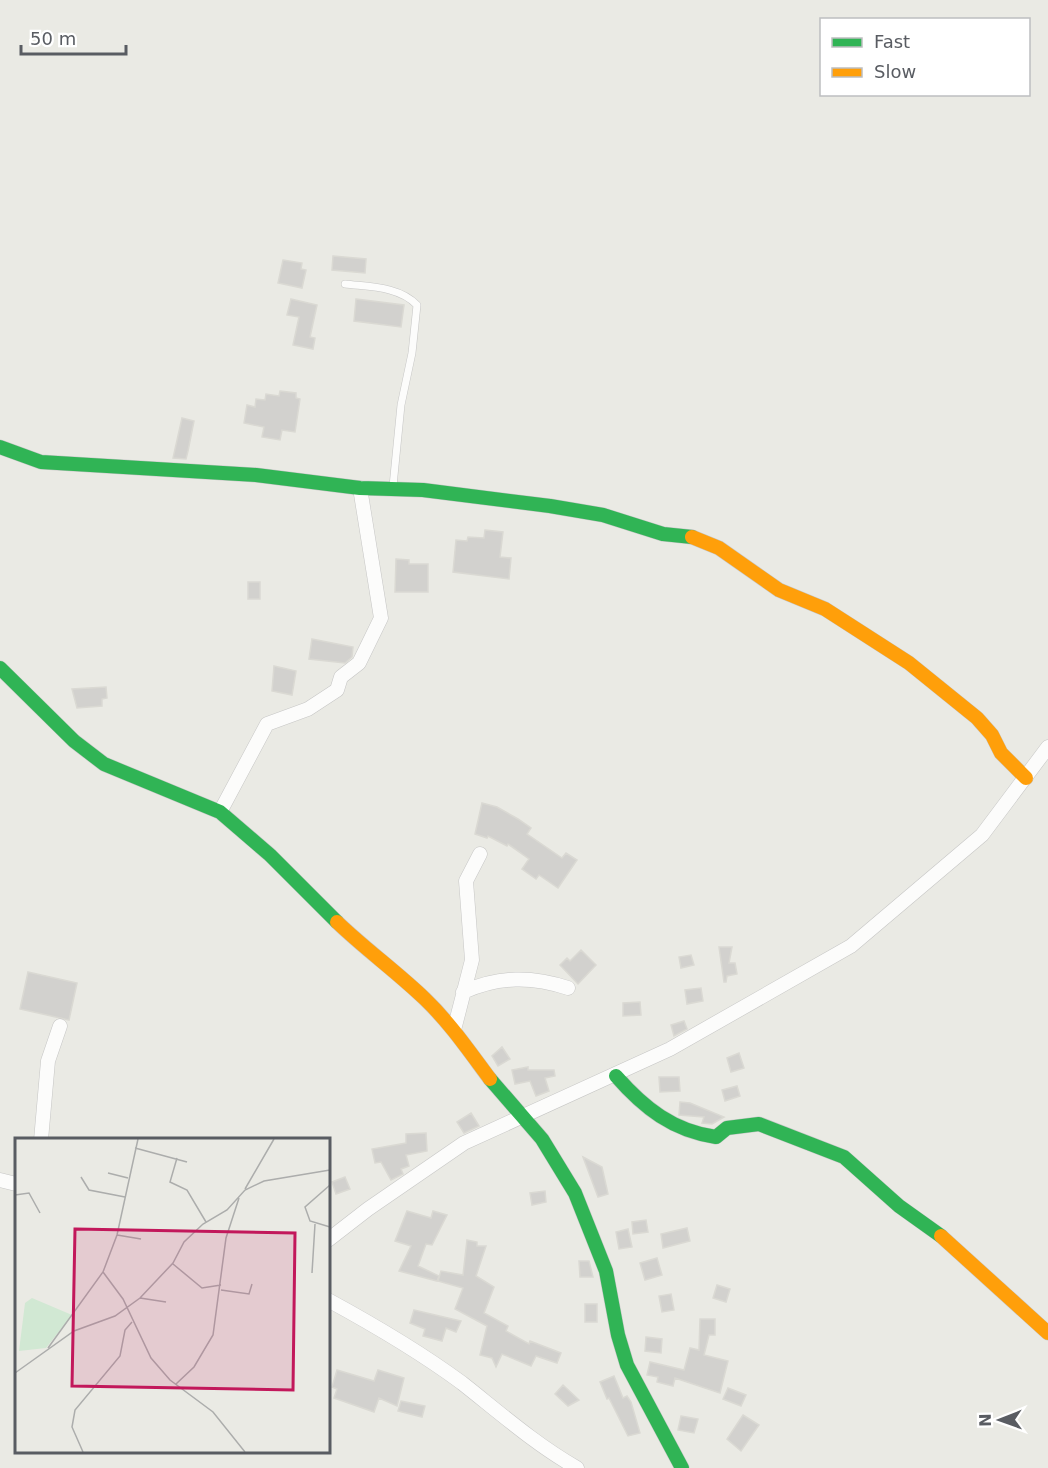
<svg xmlns="http://www.w3.org/2000/svg" width="1048" height="1468" viewBox="0 0 1048 1468" font-family="'DejaVu Sans',sans-serif">
	<style>
		.building { fill: #d2d1ce; stroke: #dad9d3; stroke-width: 1.5 }
		.lines { fill: none; stroke-linecap: round; stroke-linejoin: round }
		.lane-casing { stroke: #c6c6c5; stroke-width: 8 }
		.street-casing { stroke: #c6c6c5; stroke-width: 15 }
		.fast-casing { stroke: #c6c6c6; stroke-width: 15 }
		.slow-casing { stroke: #c6c6c6; stroke-width: 15 }
		.lane { stroke: #fcfcfb; stroke-width: 7 }
		.street { stroke: #fcfcfb; stroke-width: 14 }
		.fast { stroke: #30b455; stroke-width: 14 }
		.slow { stroke: #ff9f0a; stroke-width: 14 }
		.inset-road { fill: none; stroke: #acadac; stroke-width: 1.5 }
		.view { fill: #c2185b; fill-opacity: 0.15; stroke: #c2185b; stroke-width: 3 }
		.inset-edge { fill: none; stroke: #595c62; stroke-width: 3 }
	</style>
	<rect width="100%" height="100%" fill="#eaeae4"/>
	<path class="building" d="M333,256L366,259L365,273L332,270Z
		M283,260L302,263L301,269L306,270L302,288L278,283Z
		M291,299L317,305L310,337L315,338L313,349L293,345L299,317L287,315Z
		M356,299L404,305L401,327L354,321Z
		M280,391L296,393V398L300,399L295,432L282,430L280,440L262,437L264,427L244,423L247,405L255,407L256,399L265,400L266,394L279,396Z
		M182,418L194,421L188,451L186,459L173,458Z
		M485,530L503,532L500,557L511,558L509,579L453,572L456,540L467,541L468,537L484,538Z
		M396,559L409,560V564H428V592H395Z
		M248,582H260V599H248Z
		M312,639L353,647L352,657L345,663L309,659Z
		M274,666L296,671L292,695L272,691Z
		M106,687L107,698L102,699V706L77,708L72,689Z
		M482,803L497,807L518,819L531,828L527,834L562,858L566,853L577,860L558,888L539,875L536,879L522,869L529,859L508,844L507,846L488,836L487,838L475,834Z
		M719,947H732L729,963H735L737,974L727,976L726,982H724Z
		M581,950L596,965L578,984L560,965L567,958L570,961Z
		M691,955L694,965L681,968L679,957Z
		M28,972L77,983L69,1020L20,1009Z
		M701,988L703,1001L687,1004L685,990Z
		M640,1002L641,1015L623,1016V1003Z
		M684,1021L687,1029L674,1036L671,1025Z
		M502,1047L510,1059L498,1066L492,1056Z
		M739,1053L744,1068L731,1072L727,1058Z
		M528,1067V1070H554L555,1076L545,1078L549,1091L536,1096L530,1081L515,1084L512,1070Z
		M659,1077H679L680,1091L660,1092Z
		M737,1086L740,1096L725,1101L722,1090Z
		M680,1102L690,1103L724,1117L712,1124L702,1123L704,1117L679,1115Z
		M471,1113L479,1126L464,1133L457,1122Z
		M426,1133L427,1151L406,1155L409,1166L401,1169L403,1174L391,1180L381,1162L375,1163L372,1149L406,1143V1134Z
		M583,1157L602,1167L608,1194L598,1197Z
		M345,1177L350,1189L336,1194L332,1182Z
		M545,1191L546,1202L532,1205L530,1193Z
		M407,1211L431,1218L433,1211L447,1215L432,1245L426,1244L418,1266L439,1276L437,1281L399,1271L411,1246L395,1241Z
		M646,1220L648,1232L633,1234L632,1222Z
		M687,1228L690,1241L663,1248L661,1234Z
		M628,1229L632,1247L619,1249L616,1232Z
		M467,1240L477,1242V1246H486L476,1276L494,1287L484,1313L508,1326L506,1331L529,1344L530,1341L561,1353L557,1363L536,1356L531,1366L502,1354L496,1367L492,1358L480,1355L487,1326L455,1309L463,1288L438,1281L441,1271L463,1275Z
		M657,1258L662,1275L645,1280L640,1263Z
		M579,1261H589L593,1277H580Z
		M717,1285L730,1289L726,1302L713,1298Z
		M671,1294L674,1310L662,1312L659,1296Z
		M585,1304H597V1322H585Z
		M414,1310L448,1318L461,1321L456,1332L446,1328L442,1341L423,1336L425,1329L410,1323Z
		M700,1319H715V1335H709L704,1355L728,1361L720,1393L675,1378L673,1386L657,1382L658,1377L647,1375L650,1362L684,1370L690,1348L699,1350Z
		M646,1337L662,1339L661,1353L645,1351Z
		M337,1370L374,1381L378,1370L404,1378L397,1406L379,1398L374,1412L334,1398L337,1389L332,1387Z
		M614,1376L623,1398L627,1396L631,1402L640,1433L628,1436L609,1398L607,1399L600,1382Z
		M563,1385L579,1400L568,1406L555,1394Z
		M728,1388L746,1395L741,1406L723,1399Z
		M401,1401L425,1406L422,1417L398,1411Z
		M743,1415L759,1425L741,1451L727,1439Z
		M681,1416L698,1419L694,1433L678,1430Z"/>
	<g class="lines">
		<defs>
			<path id="lane" d="M345,284C369,287 399,286 417,305L412,353L401,405L393,486"/>
			<path id="street" d="M220,812L267,724L308,709L337,690L341,677L359,663L381,618L360,488
				M463,992C499,976 532,976 568,988
				M454,1030L472,960L466,881L480,854
				M41,1140L48,1061L60,1026
				M0,1180L16,1184
				M328,1240L368,1209L464,1143L670,1049L851,946L982,835L1048,747
				M328,1300C374,1325 420,1352 462,1383C500,1413 535,1444 577,1468"/>
			<path id="fast" d="M0,447L41,462L256,475L360,488L423,490L550,506L603,515L663,534L692,537
				M0,668L74,741L104,764L220,812L270,855L337,922
				M616,1076C644,1108 673,1131 716,1137L727,1128L759,1124L844,1157L899,1206L941,1236
				M490,1079L542,1139L575,1193L606,1271L618,1335L627,1365L682,1468"/>
			<path id="slow" d="M692,537L719,548L779,590L825,609L909,663L977,718L992,735L1001,753L1026,778
				M337,922C365,949 397,972 425,999C450,1023 469,1051 490,1079
				M941,1236L1048,1333"/>
		</defs>
		<use href="#lane" class="lane-casing"/>
		<use href="#street" class="street-casing"/>
		<use href="#fast" class="fast-casing"/>
		<use href="#slow" class="slow-casing"/>
		<use href="#lane" class="lane"/>
		<use href="#street" class="street"/>
		<use href="#fast" class="fast"/>
		<use href="#slow" class="slow"/>
	</g>
	<g transform="translate(15 1138)">
		<rect width="315" height="315" fill="#eaeae4"/>
		<path d="M17,160L57,177L31,210L4,213L10,165Z" fill="#d1e8d3"/>
		<path class="inset-road" d="M120,10L172,24M162,20L155,44L172,52L191,84M93,35L113,40M66,39L74,52L110,59M315,47L290,69L295,83L315,89M230,51L259,1M0,57L14,55L25,75M102,97L126,101M158,126L187,150L206,147M88,134L108,161L136,220L155,242L198,274L230,314M297,135L300,86M206,152L234,156L237,146M125,160L151,164M33,210L88,134L102,97L123,1M0,235L59,193L100,178L125,160L158,125L169,104L188,86L212,72L230,52L249,43L315,32M161,246L179,229L198,197L211,100L224,60M68,314L57,289L60,272L105,218L110,192L117,184"/>
		<path class="view" d="M60,91L280,95L278,252L57,248Z"/>
		<rect width="315" height="315" class="inset-edge"/>
	</g>
	<rect x="820" y="18" width="210" height="78" fill="#ffffff" stroke="#bdbec0" stroke-width="1.5"/>
	<rect x="832" y="38" width="30" height="9" fill="#30b455" stroke="#bdbec0" stroke-width="1.5"/>
	<text x="874" y="48" font-size="18" fill="#595c62">Fast</text>
	<rect x="832" y="68" width="30" height="9" fill="#ff9f0a" stroke="#bdbec0" stroke-width="1.5"/>
	<text x="874" y="78" font-size="18" fill="#595c62">Slow</text>
	<g transform="translate(1000 1420) rotate(269)" stroke="#ffffff" stroke-width="4.5" paint-order="stroke">
	<path d="M0-4.5L10 22L0 15L-10 22Z" fill="#595c62"/>
	<text y="-9" font-size="16" font-weight="bold" text-anchor="middle" fill="#595c62">N</text>
	</g>
	<path d="M21 45v9h105v-9" fill="none" stroke="#595c62" stroke-width="3"/>
	<text x="30" y="45" font-size="18" fill="#595c62" stroke="#ffffff" stroke-width="4.5" paint-order="stroke">50 m</text>
</svg>
